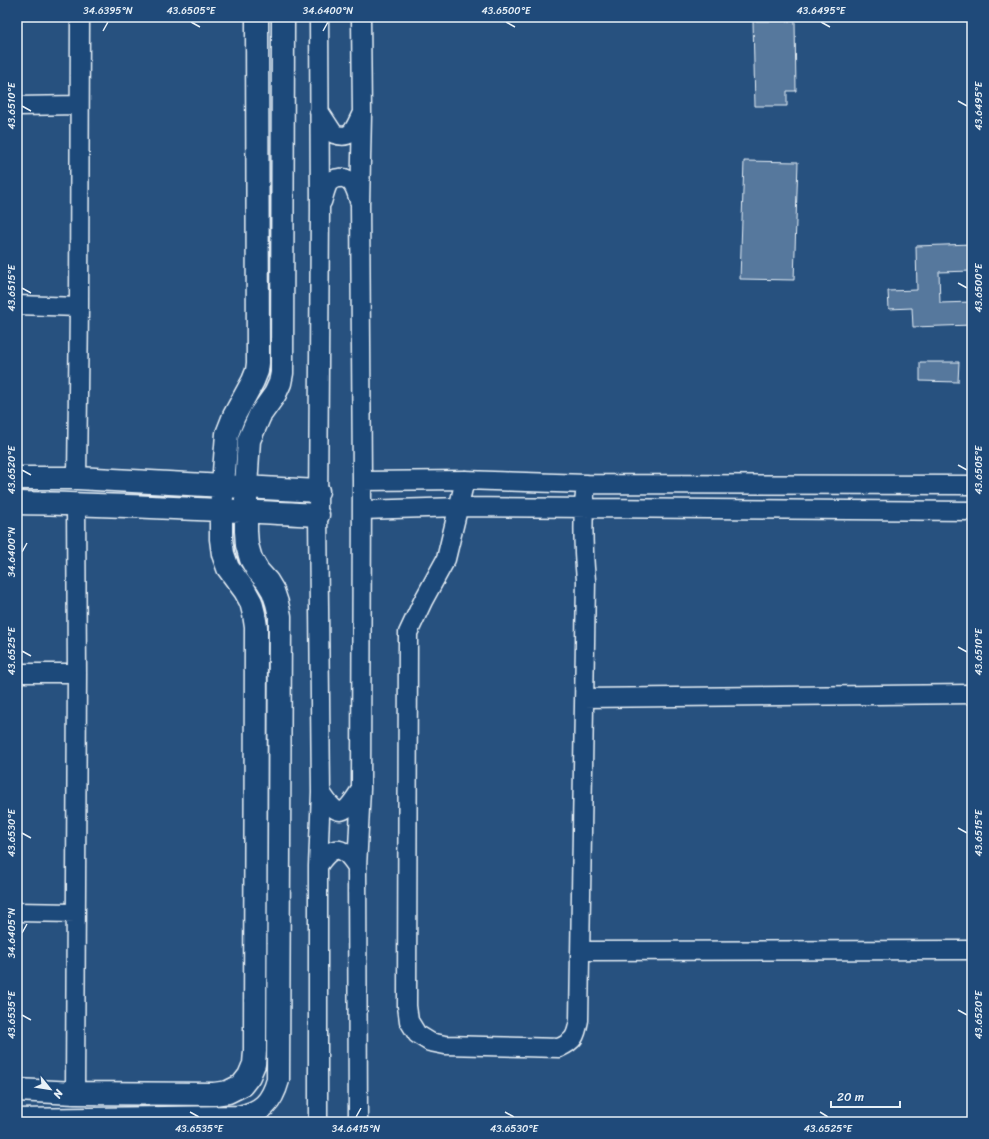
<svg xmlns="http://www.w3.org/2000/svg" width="989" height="1139" viewBox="0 0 989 1139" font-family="Sriracha,sans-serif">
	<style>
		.building { fill: #57789d; stroke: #e8f1f8 }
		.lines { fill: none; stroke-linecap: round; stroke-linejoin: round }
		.street-casing { stroke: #e8f1f8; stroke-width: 21 }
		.secondary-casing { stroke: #e8f1f8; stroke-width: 25 }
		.street { stroke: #1f4a7a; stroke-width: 18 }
		.secondary { stroke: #1f4a7a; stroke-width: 22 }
		.ticks { fill: none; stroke: #e8f1f8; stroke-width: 1.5 }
		.neatline { fill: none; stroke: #e8f1f8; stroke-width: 1.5 }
		.ticks-label { font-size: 10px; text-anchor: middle; fill: #e8f1f8 }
	</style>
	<rect width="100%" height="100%" fill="#27517f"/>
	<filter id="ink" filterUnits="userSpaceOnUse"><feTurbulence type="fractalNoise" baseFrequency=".025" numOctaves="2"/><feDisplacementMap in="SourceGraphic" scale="8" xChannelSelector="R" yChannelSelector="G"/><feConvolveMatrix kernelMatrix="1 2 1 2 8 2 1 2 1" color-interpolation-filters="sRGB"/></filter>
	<g filter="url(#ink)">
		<path class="building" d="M753,21H795L796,91H787V106H755Z
			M744,161L798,162L794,280L740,279Z
			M972,244V271L939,272L940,303L972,302V325L913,327L912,308L889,309L888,291L917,290L916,246Z
			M920,362H959L958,382L920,381Z"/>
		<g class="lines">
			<defs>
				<path id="street" d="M17,106L79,105
					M319,111L334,134C352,140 354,129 361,115
					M322,202C324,196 325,190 328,184C330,181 335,178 339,178C352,176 356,190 359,201
					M17,305L79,307
					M77,478L79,307L80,17
					M465,480L446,559L423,601L408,633L407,1006L409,1021L417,1034L430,1042L445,1045L559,1048C574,1041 576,1037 579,1020L586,580C583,548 582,516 586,484
					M362,481L465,480L586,484L972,485
					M362,510L459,507L972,511
					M17,673H77
					M584,698L972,694
					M321,792C339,821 345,814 361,789
					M318,866C321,862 324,857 328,854C341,842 351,858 357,867
					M17,912L75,913
					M580,951L972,950
					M75,1093L77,673L76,503
					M318,1122V866L321,792L318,515L320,209L319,17
					M358,1122L357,867L361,789L362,481L360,204L362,114L361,17"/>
				<path id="secondary" d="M17,478H77L318,491
					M17,503C117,504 218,510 318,515
					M17,1090L75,1093L214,1094L228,1092L242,1085L249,1076L254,1064L255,1051L256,627L254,614L251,602L245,591L228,568L223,554L221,539V509L227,434L234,416L253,381L257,371L258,363L257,17
					M17,1120L238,1117C262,1113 272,1102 278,1080L280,616L277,603L273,591L267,581L258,571L251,559L247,545L246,531V486L249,440L260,415L275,394L280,383L282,373L283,17"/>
			</defs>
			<use href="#street" class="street-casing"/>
			<use href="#secondary" class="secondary-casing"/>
			<use href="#street" class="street"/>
			<use href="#secondary" class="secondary"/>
		</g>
	</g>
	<path class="ticks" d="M191,22L200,27M506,22L515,27M821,22L830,27M103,31L108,22M323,31L328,22M958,101L967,106M22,106L31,111M958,283L967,288M22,288L31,293M958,465L967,470M22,470L31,475M22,552L27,543M958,647L967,652M22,651L31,656M958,828L967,833M22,833L31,838M22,933L27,924M958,1010L967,1015M22,1015L31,1020M190,1112L199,1117M505,1112L514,1117M820,1112L828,1117M356,1117L361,1108"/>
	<rect width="989" height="1139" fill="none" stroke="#1f4a7a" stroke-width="44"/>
	<g transform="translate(50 1089) rotate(120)" stroke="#1f4a7a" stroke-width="3" paint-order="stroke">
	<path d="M0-3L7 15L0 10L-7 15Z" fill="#e8f1f8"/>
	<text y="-6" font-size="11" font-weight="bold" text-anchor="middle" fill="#e8f1f8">N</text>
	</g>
	<path d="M831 1101v6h69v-6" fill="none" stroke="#e8f1f8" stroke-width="2"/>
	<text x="837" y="1101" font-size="12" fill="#e8f1f8" stroke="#1f4a7a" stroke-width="3" paint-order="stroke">20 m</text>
	<rect x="22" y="22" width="945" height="1095" class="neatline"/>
	<g class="ticks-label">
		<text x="108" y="14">34.6395°N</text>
		<text x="191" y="14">43.6505°E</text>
		<text x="328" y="14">34.6400°N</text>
		<text x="506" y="14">43.6500°E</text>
		<text x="821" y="14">43.6495°E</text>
		<text transform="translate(11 106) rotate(-90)" y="4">43.6510°E</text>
		<text transform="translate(978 106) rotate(-90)" y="4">43.6495°E</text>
		<text transform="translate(11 288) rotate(-90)" y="4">43.6515°E</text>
		<text transform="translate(978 288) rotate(-90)" y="4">43.6500°E</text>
		<text transform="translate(11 470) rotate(-90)" y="4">43.6520°E</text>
		<text transform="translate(978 470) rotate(-90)" y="4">43.6505°E</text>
		<text transform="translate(11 552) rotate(-90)" y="4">34.6400°N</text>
		<text transform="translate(11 651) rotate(-90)" y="4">43.6525°E</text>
		<text transform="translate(978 652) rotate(-90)" y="4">43.6510°E</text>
		<text transform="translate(11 833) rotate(-90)" y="4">43.6530°E</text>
		<text transform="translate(978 833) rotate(-90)" y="4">43.6515°E</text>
		<text transform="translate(11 933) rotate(-90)" y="4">34.6405°N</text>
		<text transform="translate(11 1015) rotate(-90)" y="4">43.6535°E</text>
		<text transform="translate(978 1015) rotate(-90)" y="4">43.6520°E</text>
		<text x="199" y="1132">43.6535°E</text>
		<text x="356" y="1132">34.6415°N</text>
		<text x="514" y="1132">43.6530°E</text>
		<text x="828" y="1132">43.6525°E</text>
	</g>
</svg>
